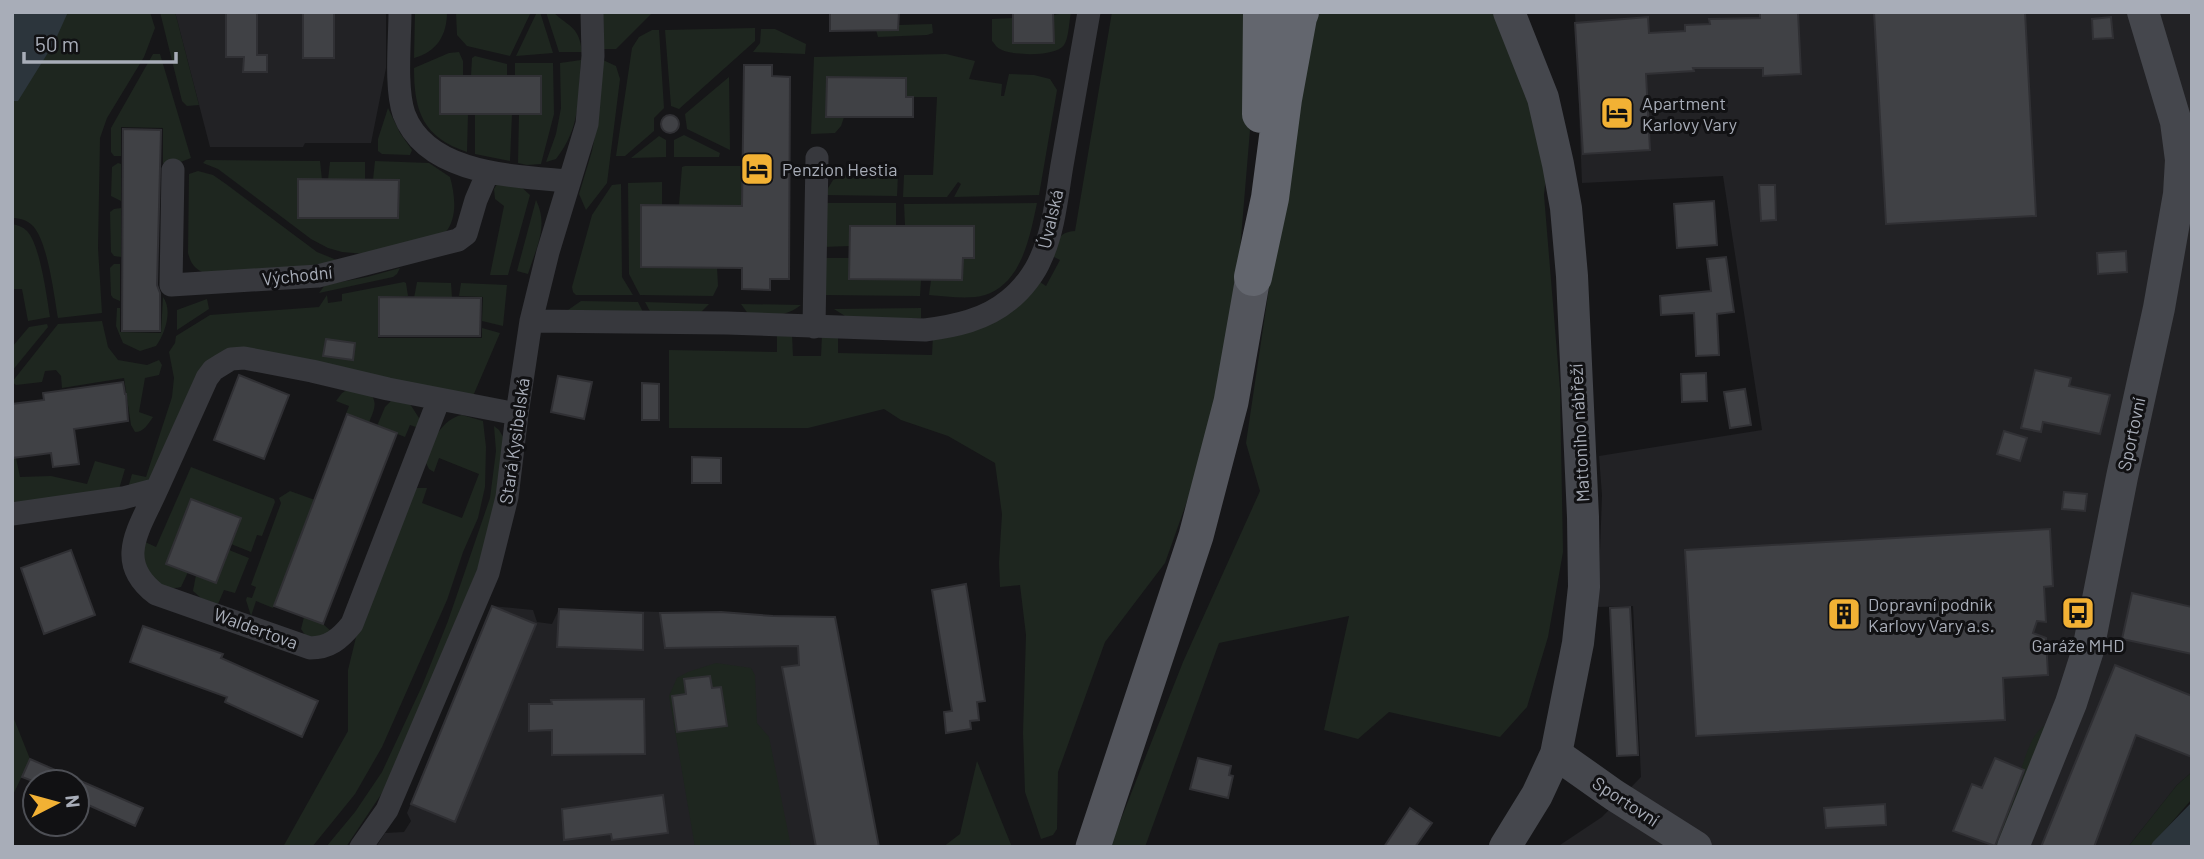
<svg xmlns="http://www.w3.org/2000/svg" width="2204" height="859" viewBox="0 0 2204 859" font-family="Barlow,sans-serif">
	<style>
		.built { fill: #222225 }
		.green { fill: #1e261f; fill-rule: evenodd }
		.water { fill: #2c353c }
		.building { fill: #404145; stroke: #303034; stroke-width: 2 }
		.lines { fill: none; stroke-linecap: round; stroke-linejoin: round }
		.street { stroke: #37383d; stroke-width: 23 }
		.secondary { stroke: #45474d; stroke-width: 32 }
		.primary { stroke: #53555c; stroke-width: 35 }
		.highway { stroke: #63666e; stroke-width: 38 }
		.labels { text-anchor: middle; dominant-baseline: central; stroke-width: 6; stroke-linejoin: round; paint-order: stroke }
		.poi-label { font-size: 18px; fill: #a8adb8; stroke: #111113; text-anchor: start }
		.street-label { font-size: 18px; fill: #a8adb8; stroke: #111113 }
	</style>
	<rect width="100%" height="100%" fill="#161618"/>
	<path class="built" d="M175,12H386V68L371,143H305L303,147H210Z
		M1575,12H2192V772L2177,785L2128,847H1557L1602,817L1641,777L1633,606L1598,607L1602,495L1599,456L1762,430L1723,176L1582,183Z
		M492,606L533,610L537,622L552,624L559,609L835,617L879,847H376L385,833L404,832L411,821L407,813Z"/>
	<path class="green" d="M12,12H150L155,28L144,57L107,118L100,138L98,248L102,313L58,318C54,296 48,242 33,226C27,220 20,218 12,218Z
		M160,12H175L199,105L187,106L182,101Z
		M415,12H447C447,35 437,52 414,58Z
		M456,12H531L510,56L467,46L457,35Z
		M537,12H540L553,53L516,56Z
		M546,12H553C570,28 579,26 582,52H559Z
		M603,12H653L616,49H604Z
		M1071,12C1069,21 1069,38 1064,45C1056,57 1011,56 1000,49C996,47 995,44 992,41V19L1013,18L1014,43L1053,15Z
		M1112,12H1250V130L1239,262L1224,360L1196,476L1165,563L1105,642L1058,772L1057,829L1053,835L1041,839L1025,792L1023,733L1026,635L1020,585L1000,587L999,563L1002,514L995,463L948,436L901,420L884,409L808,428H669V350L777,352V335H792L793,356H821L822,335H838V353L932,355L933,336C984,339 1004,312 1040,282L1046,286L1060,260L1052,256C1057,241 1058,232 1075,231Z
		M1313,12H1496L1513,46L1547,165L1544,195L1560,389L1563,552L1548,637L1527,707L1500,737L1389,712L1358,739L1324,730L1349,616L1219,643L1145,847H1110L1183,662L1260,491L1246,443L1269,288L1278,207Z
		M932,24L933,33L927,35L878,37L876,30H898L899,25Z
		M755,28V41L679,109L671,106L665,30Z
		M761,29H775L806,44L805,54L753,52L760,43Z
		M652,30H659L664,108L654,118V131L625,156H616L632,48L639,37Z
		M459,52L463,61V76H440V113L468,114L467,152C423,137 414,112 414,68L449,53Z
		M153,54H160L191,158L178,163H163V128L121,127V156H114L111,152V128Z
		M946,54L975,61L969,79L1002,84L1001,96H1004L1009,74L1034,75L1050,79L1057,90L1039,195L954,197L961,184L958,182L947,197H903L904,175H933L937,97H906V78L827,77V117H844L841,126L835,133L811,134L814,57Z
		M475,56L507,64V75L471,76L472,58Z
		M581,60C578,99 581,127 556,159L546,162L556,134L561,108L560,63Z
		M603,60L616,66L620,79L607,183L586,210L579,194L592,151L598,119Z
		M515,63H553L554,114L541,164L527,165L518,163L519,114L541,76H515Z
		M729,77L730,150L687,129L685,114Z
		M388,108L400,133L412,150L410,155L382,154L378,151V139Z
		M475,114H512L510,161L475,154Z
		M684,135L720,153L719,157H674V140Z
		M659,136L666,140V157L631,158Z
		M206,160L320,161L322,180H298V218H398V180H373L375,161L429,163L450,177C455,195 458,218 445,233L376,255L342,252L328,248L311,239L218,169L203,163Z
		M330,162H365V180H328Z
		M118,163L121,164V201L111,196L112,167Z
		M685,166H743L742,223L679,205L682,167Z
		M198,171L213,175L226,184L317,252L344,263L204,273C194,268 191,264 188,253L189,174Z
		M848,174L898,175L897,196L824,195L833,180Z
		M662,182V205L641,206V266L717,267L718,286L713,296L640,295L629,274L628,183Z
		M497,184H518L530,195L508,275H490L504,206L495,199L494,189Z
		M621,184L622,277L633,295H576L573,292L572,287L592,215L612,185Z
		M536,200C549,226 536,248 528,274L517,271Z
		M823,203H896V225L850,226V246L822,247Z
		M1037,203C1030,236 1022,283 985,295C968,300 946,296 929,295L931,280H962L963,258H974L973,227L905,225L904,204Z
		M121,208V257L114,256L111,252L110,212L114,209Z
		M12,224C18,225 23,227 27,231C40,244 47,298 50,317L28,321L22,289H12Z
		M823,258H849L850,279L921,280L920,296L825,295Z
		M114,264H120V301L113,298L111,295L110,268Z
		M400,268L397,274L393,277L319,293L325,285L367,277Z
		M404,282L406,283L408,296L378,297V338H482V328L500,333L473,396L225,354L152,477L147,481L128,488L132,474L146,477L172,397L174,378L169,352L175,343L176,336L210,315L319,307L327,295L328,303L342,301V294ZM326,339L355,343L353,360L324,356Z
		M417,282L451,283L452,298H414Z
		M461,283L507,285L503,326L482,321L483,297L459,296Z
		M163,297C173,310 165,334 156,346L140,351L123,343L116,326L117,308H120V332L161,333Z
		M207,299L209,309L177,330V310Z
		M581,301L638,302L644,314L581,313L568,310Z
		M645,302L709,304L701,312L652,315Z
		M741,304L801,305C784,318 769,316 749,315Z
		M921,308V318H855L845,316L834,309Z
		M102,321L108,347L118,360L147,365L159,360L162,365L159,375L145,378L139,412L153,417C148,424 144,432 135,432L131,425L124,378L62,388L61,376L56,370L45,371L42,382L16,385L12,382L58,324Z
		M47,324L48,327L12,371V347L29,327Z
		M347,390L372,396C378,405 372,414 369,423L346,414L349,406L336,401L342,393Z
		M391,401L410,404L419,418V428L410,425L405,437L377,426L385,407Z
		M462,415L483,421L486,447L485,487L478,518L463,552L447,600L382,747L355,794L312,847H283L348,731V670L358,629L411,492L417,488H427L422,503L462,518L479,474L439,458L434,472L429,469L425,461C429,444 443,418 462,415Z
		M494,426L499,430L505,440L504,457L487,546L392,778L346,847H326L355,812L382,772L422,686L448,621L490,498L496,451Z
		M12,458H16L20,477L51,476L87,484L95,461L125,469L119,489L12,504Z
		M191,467L274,499L275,502L262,536L257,535L251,552L231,544L241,518L191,499L166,563L188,572L181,587C161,593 142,572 140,553C140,549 142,545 143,541L156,547Z
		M290,491L315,500L273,608L256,601L251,616L246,600L247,597L252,598L256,587L251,585L281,503L279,498Z
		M229,550L249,558L235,593L224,590L218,604L201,598L193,591L196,575L216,583Z
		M304,617L323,624L332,632L320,640L305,635L301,629Z
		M716,663L751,668L755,675L757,723L769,737L791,847H695L669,696L677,678L688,672Z
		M12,714L30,759L12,797Z
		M2052,722L2002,847H1991V845L1995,846L2025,771L2021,769C2028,751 2032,729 2052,722Z
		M977,761L1012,847H943L960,834Z
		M2192,772V799L2150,847H2128L2177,785Z"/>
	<path class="water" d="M12,12H68L54,43L18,101H12Z
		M2192,802V847H2150L2153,842Z"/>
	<path class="building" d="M226,12H257V55H267V72H243L244,57H226Z
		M303,12H334V58H303Z
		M830,12H899L898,30L830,31Z
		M1013,12H1053L1054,43H1013Z
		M1760,12H1798L1801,74L1763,76V68H1693L1694,71L1646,74L1650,150L1583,154L1575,23L1648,17L1649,33L1685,31V25L1710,24L1709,19L1760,18Z
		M1874,12H2025L2036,216L1886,224Z
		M2111,17L2113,38L2093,39L2092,19Z
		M744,65H772V76L790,77L789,279H770V290L742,289V268L641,267V205L742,206Z
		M440,76H541V114H440Z
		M827,77L906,78V97H913V117H826Z
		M661 124a9 9 0 1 1 18 0a9 9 0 1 1-18 0Z
		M123,129L161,130L157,285L160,293V331H122Z
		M298,179L399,180L398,218H298Z
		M1759,185H1775L1776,220L1761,221Z
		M1714,201L1717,245L1677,248L1674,204Z
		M850,226H974V258H963L962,280L849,279Z
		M2126,251L2127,272L2098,274L2097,253Z
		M1726,257L1734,312L1717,314L1719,355L1696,356L1694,313L1661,315L1660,296L1711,291L1707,259Z
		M379,297L481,298L480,336H379Z
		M326,339L355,343L353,360L323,356Z
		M2035,370L2071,378L2069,386L2110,395L2100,434L2043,422L2041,432L2021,428Z
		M1706,373L1707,401L1682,402L1681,374Z
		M239,375L289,395L264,459L214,440Z
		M558,376L592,382L584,419L551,412Z
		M123,382L125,394H126L128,421L74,429L79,464L53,467L51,453L12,458V404L44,400L43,393Z
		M642,383L659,384V420H642Z
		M1745,389L1751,425L1730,428L1724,392Z
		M347,414L397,433L323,624L274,606Z
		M2004,431L2027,438L2020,461L1997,454Z
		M692,457L721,458V483H692Z
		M2064,492L2087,494L2085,511L2062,509Z
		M191,499L241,518L216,583L166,564Z
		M2050,529L2053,586L2044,587L2046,622L2037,621L2033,633L2046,638L2048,675L2003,678L2005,720L1696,736L1685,550Z
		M71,550L95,615L44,634L21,568Z
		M966,584L985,701L977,702L979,720L970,721L971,729L946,733L944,712L952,711L932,590Z
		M2132,593L2192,607V654L2122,639Z
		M492,606L536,624L455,822L411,804Z
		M1630,607L1638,755L1617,756L1610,608Z
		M559,609L643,613V650L557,647Z
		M721,612L773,616L835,617L879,847H816L782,667L799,665L798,646L665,648L660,613Z
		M143,626L223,654L221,658L318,701L302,737L225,702L227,697L130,662Z
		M2115,665L2192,696V757L2136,735L2094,847H2041Z
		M710,676L712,688L721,687L727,726L677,732L672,696L686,694L684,679Z
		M644,699L645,754L552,755V730L529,731V704H552L551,700Z
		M1198,758L1231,766L1229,775L1233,776L1228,798L1190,789Z
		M1995,758L2024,770L1995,846L1953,831L1972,784L1982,788Z
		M30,759L143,808L135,826L77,800V782H35L22,777Z
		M663,795L668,833L612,840L611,834L564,840L562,809Z
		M1885,804L1886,825L1826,828L1824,808Z
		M1410,808L1432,823L1415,847H1384Z"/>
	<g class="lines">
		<path class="street" d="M400,12C400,40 395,88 404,114C427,175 514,176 569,181
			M173,170L171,285L318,276L458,240L466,234L476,200L488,172
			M531,321L727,323L925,330C955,326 985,320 1009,300C1022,290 1035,273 1041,258C1054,230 1057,195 1062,165C1071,114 1080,63 1089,12
			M814,327L817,158
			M157,489C140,528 113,561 156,594L310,648C329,648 340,639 352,624L439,399
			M12,514L123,498L157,489L207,378L213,370L221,365L231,359L244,358L312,371L388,389L517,414
			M361,847L387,810L488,573L507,497L517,414L531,321L548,252L587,124L593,56L592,12"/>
		<path class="secondary" d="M1556,754L1614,795L1696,847
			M1505,847L1537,795L1556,754L1578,643L1584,587L1583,517L1572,276L1566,208L1558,164L1543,98L1509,12
			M2013,847L2071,703L2088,650L2122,477L2159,308L2179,194L2181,160L2176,122L2143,12"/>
		<path class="primary" d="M1093,847L1196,536L1231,402L1253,277"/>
		<path class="highway" d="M1261,114L1262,12
			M1253,277L1270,198L1283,99L1298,17L1300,12"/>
	</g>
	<defs>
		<symbol id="hotel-square" viewBox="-11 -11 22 22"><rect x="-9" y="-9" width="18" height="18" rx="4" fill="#f2b134" stroke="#111113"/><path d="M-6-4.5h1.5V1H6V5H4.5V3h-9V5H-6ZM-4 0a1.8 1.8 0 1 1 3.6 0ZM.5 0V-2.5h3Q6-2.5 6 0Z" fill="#111"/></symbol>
		<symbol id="bus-square" viewBox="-11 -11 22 22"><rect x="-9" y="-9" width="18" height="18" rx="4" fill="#f2b134" stroke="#111113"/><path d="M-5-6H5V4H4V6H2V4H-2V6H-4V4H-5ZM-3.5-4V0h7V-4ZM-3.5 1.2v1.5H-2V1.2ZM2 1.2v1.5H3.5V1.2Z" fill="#111"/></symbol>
		<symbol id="building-square" viewBox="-11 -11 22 22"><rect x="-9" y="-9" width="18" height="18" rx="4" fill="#f2b134" stroke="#111113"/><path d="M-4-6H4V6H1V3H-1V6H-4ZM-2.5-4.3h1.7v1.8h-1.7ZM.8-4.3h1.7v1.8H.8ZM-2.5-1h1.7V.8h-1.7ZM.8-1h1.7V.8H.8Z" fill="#111"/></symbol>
	</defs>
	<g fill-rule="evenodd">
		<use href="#hotel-square" x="1598" y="94" width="38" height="38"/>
		<use href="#hotel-square" x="738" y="150" width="38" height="38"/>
		<use href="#bus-square" x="2059" y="594" width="38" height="38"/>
		<use href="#building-square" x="1825" y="595" width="38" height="38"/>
	</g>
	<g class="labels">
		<g class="poi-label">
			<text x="1642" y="103">Apartment<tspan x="1642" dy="21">Karlovy Vary</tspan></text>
			<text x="782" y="169">Penzion Hestia</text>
			<text x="1868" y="604">Dopravní podnik<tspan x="1868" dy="21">Karlovy Vary a.s.</tspan></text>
			<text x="2078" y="645" text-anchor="middle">Garáže MHD</text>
		</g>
		<g class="street-label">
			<text transform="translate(1050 219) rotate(-77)">Úvalská</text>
			<text transform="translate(297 275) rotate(-6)">Východní</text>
			<text transform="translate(1579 433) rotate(-93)">Mattoniho nábřeží</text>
			<text transform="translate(2131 434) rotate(-78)">Sportovní</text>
			<text transform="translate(514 441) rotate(-82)">Stará Kysibelská</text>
			<text transform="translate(256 628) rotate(20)">Waldertova</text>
			<text transform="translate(1626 801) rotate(33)">Sportovní</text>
		</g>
	</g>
	<rect width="2204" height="859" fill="none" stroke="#a8adb8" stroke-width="28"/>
	<g transform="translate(56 803) rotate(84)"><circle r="33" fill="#111113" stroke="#4d4f55" stroke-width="2"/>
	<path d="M0-5L12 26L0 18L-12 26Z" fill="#f2b134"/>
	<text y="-10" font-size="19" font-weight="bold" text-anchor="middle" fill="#a8adb8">N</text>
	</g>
	<path d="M24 52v10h152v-10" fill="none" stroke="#a8adb8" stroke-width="3.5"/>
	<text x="35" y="52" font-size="21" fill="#a8adb8" stroke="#111113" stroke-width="5" paint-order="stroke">50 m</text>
</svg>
